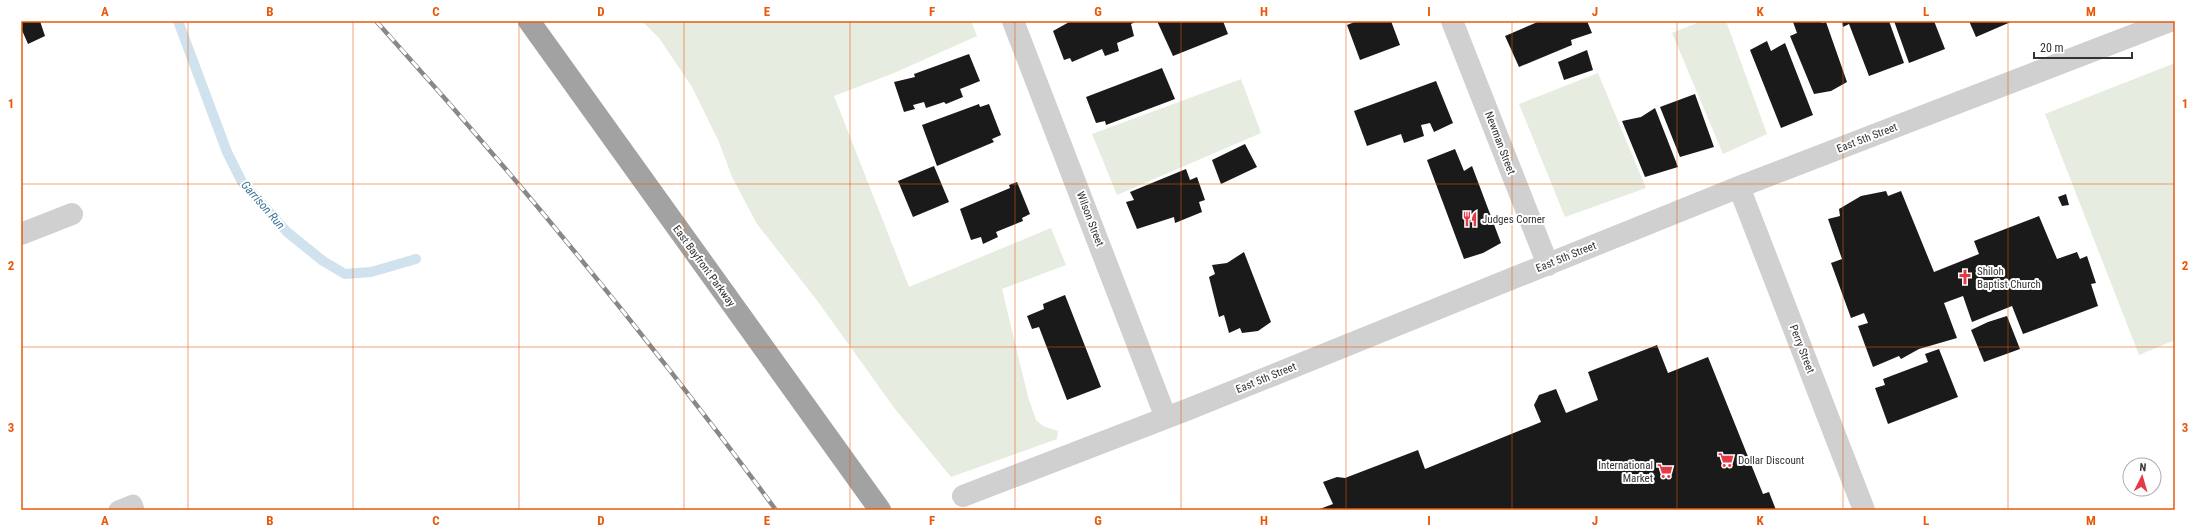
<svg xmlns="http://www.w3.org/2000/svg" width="2196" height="531" viewBox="0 0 2196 531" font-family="'Roboto Condensed',sans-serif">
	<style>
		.green { fill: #e6ecdf }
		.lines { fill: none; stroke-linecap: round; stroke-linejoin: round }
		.stream { stroke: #cfe2ee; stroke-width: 10 }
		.building { fill: #1a1a1a }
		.service { stroke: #d0d0d0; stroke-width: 19 }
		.minor { stroke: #d0d0d0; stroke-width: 22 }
		.trunk { stroke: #a2a2a2; stroke-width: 22 }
		.rail-casing { stroke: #888; stroke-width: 4.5 }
		.rail { stroke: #fff; stroke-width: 3; stroke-dasharray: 9; stroke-linecap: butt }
		.grid { fill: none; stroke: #e8590c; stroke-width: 1; stroke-opacity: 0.55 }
		.labels { text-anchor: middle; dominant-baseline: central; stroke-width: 4; stroke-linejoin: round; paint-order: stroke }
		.street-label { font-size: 11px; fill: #333; stroke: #fff }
		.poi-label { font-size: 11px; fill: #333; stroke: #fff; text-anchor: start }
		.water-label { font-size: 12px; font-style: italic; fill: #3f7597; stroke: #fff }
		.neatline { fill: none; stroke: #e8590c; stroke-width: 1.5 }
		.grid-label { font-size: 13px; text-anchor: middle; font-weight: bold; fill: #e8590c }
	</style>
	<rect width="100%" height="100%" fill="#fff"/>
	<path class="green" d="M642,21H971L977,36L894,73L834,96L909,287L1051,228L1066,265L1002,289L1028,397L1036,420L1043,426L1058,431L1057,439L951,477L895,409L816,299L757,224L732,177L719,142L692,87L659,38Z
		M1702,21H1726L1767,134L1723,154L1672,33Z
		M2175,63V340L2139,355L2045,114Z
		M1598,73L1646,188L1565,217L1519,104Z
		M1241,79L1261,133L1117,195L1092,134Z"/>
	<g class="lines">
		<path class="stream" d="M178,21L227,152L242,182L287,232L323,261L345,274L371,272L416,259"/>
	</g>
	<path class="building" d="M21,21H40L45,36L28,44L21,28Z
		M1071,21H1137L1131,24L1134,36L1117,43L1119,51L1105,56L1102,49L1072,62L1070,58L1064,60L1053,31Z
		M1157,21H1223L1228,34L1173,56Z
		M1357,21H1391L1400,45L1360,60L1347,25Z
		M1540,21H1587L1592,33L1571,40L1572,45L1519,67L1505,36Z
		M1821,21L1822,23L1826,22L1847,82L1831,91L1814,94L1790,36L1797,33L1793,22Z
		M1842,21H1889L1904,63L1869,76L1849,24L1843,27Z
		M1894,21H1934L1945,49L1909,63Z
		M1969,21H2013L1976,37Z
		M1767,41L1771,51L1785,43L1813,115L1781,128L1750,50Z
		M1587,50L1593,70L1564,80L1558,62Z
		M969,54L980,81L960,89L963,97L946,104L944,102L926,108L924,102L913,105L915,109L904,112L894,82L915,77L914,74Z
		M1162,68L1175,99L1106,125L1105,121L1096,123L1086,97Z
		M1436,81L1453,123L1434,132L1430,123L1421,125L1424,136L1404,143L1401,134L1367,146L1354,111Z
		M1695,94L1714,147L1680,157L1660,107Z
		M979,104L980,107L989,104L1001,135L992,139L994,142L937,166L922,125Z
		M1655,108L1678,167L1645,177L1622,121L1641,117Z
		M1245,144L1257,167L1221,184L1212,160Z
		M1455,149L1464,171L1472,166L1501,243L1483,253L1464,259L1427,160Z
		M934,166L949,202L913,217L898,181Z
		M1186,169L1190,180L1197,177L1205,200L1199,202L1202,212L1175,223L1174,217L1137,229L1126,202L1134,200L1130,192Z
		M1017,182L1030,214L1022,218L1023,221L996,232L998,237L983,244L981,237L971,240L960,209L1010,188L1009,185Z
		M1886,191L1888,196L1901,191L1934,272L1979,254L1974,241L2039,216L2057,259L2077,252L2080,259L2087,256L2096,283L2091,284L2098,306L2023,334L2012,306L1972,322L1963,296L1944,303L1957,338L1919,349L1901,359L1899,356L1873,367L1858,326L1868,323L1864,313L1851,318L1831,263L1842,259L1828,219L1840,216L1839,209L1861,196Z
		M2066,194L2069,205L2062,206L2058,197Z
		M1244,252L1271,322L1258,331L1242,333L1240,328L1229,333L1224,315L1219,317L1209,277L1215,274L1212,265L1227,263Z
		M1065,295L1101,387L1067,400L1039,327L1032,329L1027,316L1044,309L1043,304Z
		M2007,316L2020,349L1984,362L1971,330L1988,322Z
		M1657,345L1668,373L1708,357L1763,494L1769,492L1776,510H1317L1333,504L1323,482L1337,477L1345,478L1418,450L1425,469L1541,422L1534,405L1539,395L1556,389L1566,413L1598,400L1588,372Z
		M1939,349L1958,397L1888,424L1875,388L1885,385L1883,379L1928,362L1925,354Z"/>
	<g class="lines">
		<path class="service" d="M118,510L133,504L135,510"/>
		<path class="minor" d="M1013,21L1166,418
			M1452,21L1548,265
			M1739,187L1864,510
			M21,234L72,214
			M963,496L1189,409L1739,187L2170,21"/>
		<path class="trunk" d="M529,21L880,510"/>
		<defs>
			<path id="rail" d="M376,21C517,177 651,341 776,510"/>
		</defs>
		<use href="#rail" class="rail-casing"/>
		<use href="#rail" class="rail"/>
	</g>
	<path class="grid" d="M188,21V510M353,21V510M519,21V510M684,21V510M850,21V510M1015,21V510M1181,21V510M1346,21V510M1512,21V510M1677,21V510M1843,21V510M2008,21V510M21,184H2175M21,347H2175"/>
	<defs>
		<symbol id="restaurant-bare" viewBox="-9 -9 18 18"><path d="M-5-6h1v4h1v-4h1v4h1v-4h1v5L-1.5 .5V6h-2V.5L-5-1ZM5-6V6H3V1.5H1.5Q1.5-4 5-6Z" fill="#e63946" stroke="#fff" stroke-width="2.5" paint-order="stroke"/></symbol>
		<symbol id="church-bare" viewBox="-9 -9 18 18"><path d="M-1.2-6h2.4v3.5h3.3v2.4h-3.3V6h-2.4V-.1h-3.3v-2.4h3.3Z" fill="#e63946" stroke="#fff" stroke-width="2.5" paint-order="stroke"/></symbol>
		<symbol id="supermarket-bare" viewBox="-9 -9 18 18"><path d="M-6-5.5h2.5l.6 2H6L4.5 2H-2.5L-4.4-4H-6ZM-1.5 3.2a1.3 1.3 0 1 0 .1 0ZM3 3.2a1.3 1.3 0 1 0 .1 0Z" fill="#e63946" stroke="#fff" stroke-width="2.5" paint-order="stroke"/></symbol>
	</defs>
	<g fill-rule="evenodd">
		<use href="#restaurant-bare" x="1459" y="208" width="22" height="22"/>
		<use href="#church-bare" x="1954" y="266" width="22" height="22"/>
		<use href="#supermarket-bare" x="1715" y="449" width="22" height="22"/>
		<use href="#supermarket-bare" x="1654" y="460" width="22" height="22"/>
	</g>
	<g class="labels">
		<g class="street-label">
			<text transform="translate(1867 138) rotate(-21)">East 5th Street</text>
			<text transform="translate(1500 143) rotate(69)">Newman Street</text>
			<text transform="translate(1090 219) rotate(69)">Wilson Street</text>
			<text transform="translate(1566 257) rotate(-22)">East 5th Street</text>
			<text transform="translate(704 266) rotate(54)">East Bayfront Parkway</text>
			<text transform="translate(1802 349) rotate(69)">Perry Street</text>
			<text transform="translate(1266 378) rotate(-22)">East 5th Street</text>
		</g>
		<g class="poi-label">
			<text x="1482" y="219">Judges Corner</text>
			<text x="1977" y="271">Shiloh<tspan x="1977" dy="13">Baptist Church</tspan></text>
			<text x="1738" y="460">Dollar Discount</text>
			<text x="1653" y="465" text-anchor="end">International<tspan x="1653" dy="13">Market</tspan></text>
		</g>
		<g class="water-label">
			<text transform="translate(263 205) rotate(49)">Garrison Run</text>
		</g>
	</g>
	<rect width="2196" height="531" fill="none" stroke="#ffffff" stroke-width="44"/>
	<g transform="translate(2142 477) rotate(5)"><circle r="19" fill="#ffffff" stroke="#adadad"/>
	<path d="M0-3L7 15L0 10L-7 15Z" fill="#e63946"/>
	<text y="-6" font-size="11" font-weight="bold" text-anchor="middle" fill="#333333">N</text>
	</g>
	<path d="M2034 52v6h98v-6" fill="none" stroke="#333333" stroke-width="2"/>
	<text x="2040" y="52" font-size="12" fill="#333333" stroke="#ffffff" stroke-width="3" paint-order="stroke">20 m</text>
	<rect x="22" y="22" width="2152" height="487" class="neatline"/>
	<g class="grid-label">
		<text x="105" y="16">A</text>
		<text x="270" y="16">B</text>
		<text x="436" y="16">C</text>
		<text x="601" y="16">D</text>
		<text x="767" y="16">E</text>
		<text x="932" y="16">F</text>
		<text x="1098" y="16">G</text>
		<text x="1264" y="16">H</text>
		<text x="1429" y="16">I</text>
		<text x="1595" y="16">J</text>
		<text x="1760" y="16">K</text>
		<text x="1926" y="16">L</text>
		<text x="2091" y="16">M</text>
		<text x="11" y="108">1</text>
		<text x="2185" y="108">1</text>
		<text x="11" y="270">2</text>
		<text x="2185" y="270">2</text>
		<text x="11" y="432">3</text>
		<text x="2185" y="432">3</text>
		<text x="105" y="525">A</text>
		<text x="270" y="525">B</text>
		<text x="436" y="525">C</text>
		<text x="601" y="525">D</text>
		<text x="767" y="525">E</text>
		<text x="932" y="525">F</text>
		<text x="1098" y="525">G</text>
		<text x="1264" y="525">H</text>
		<text x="1429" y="525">I</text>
		<text x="1595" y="525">J</text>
		<text x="1760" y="525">K</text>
		<text x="1926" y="525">L</text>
		<text x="2091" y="525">M</text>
	</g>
</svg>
